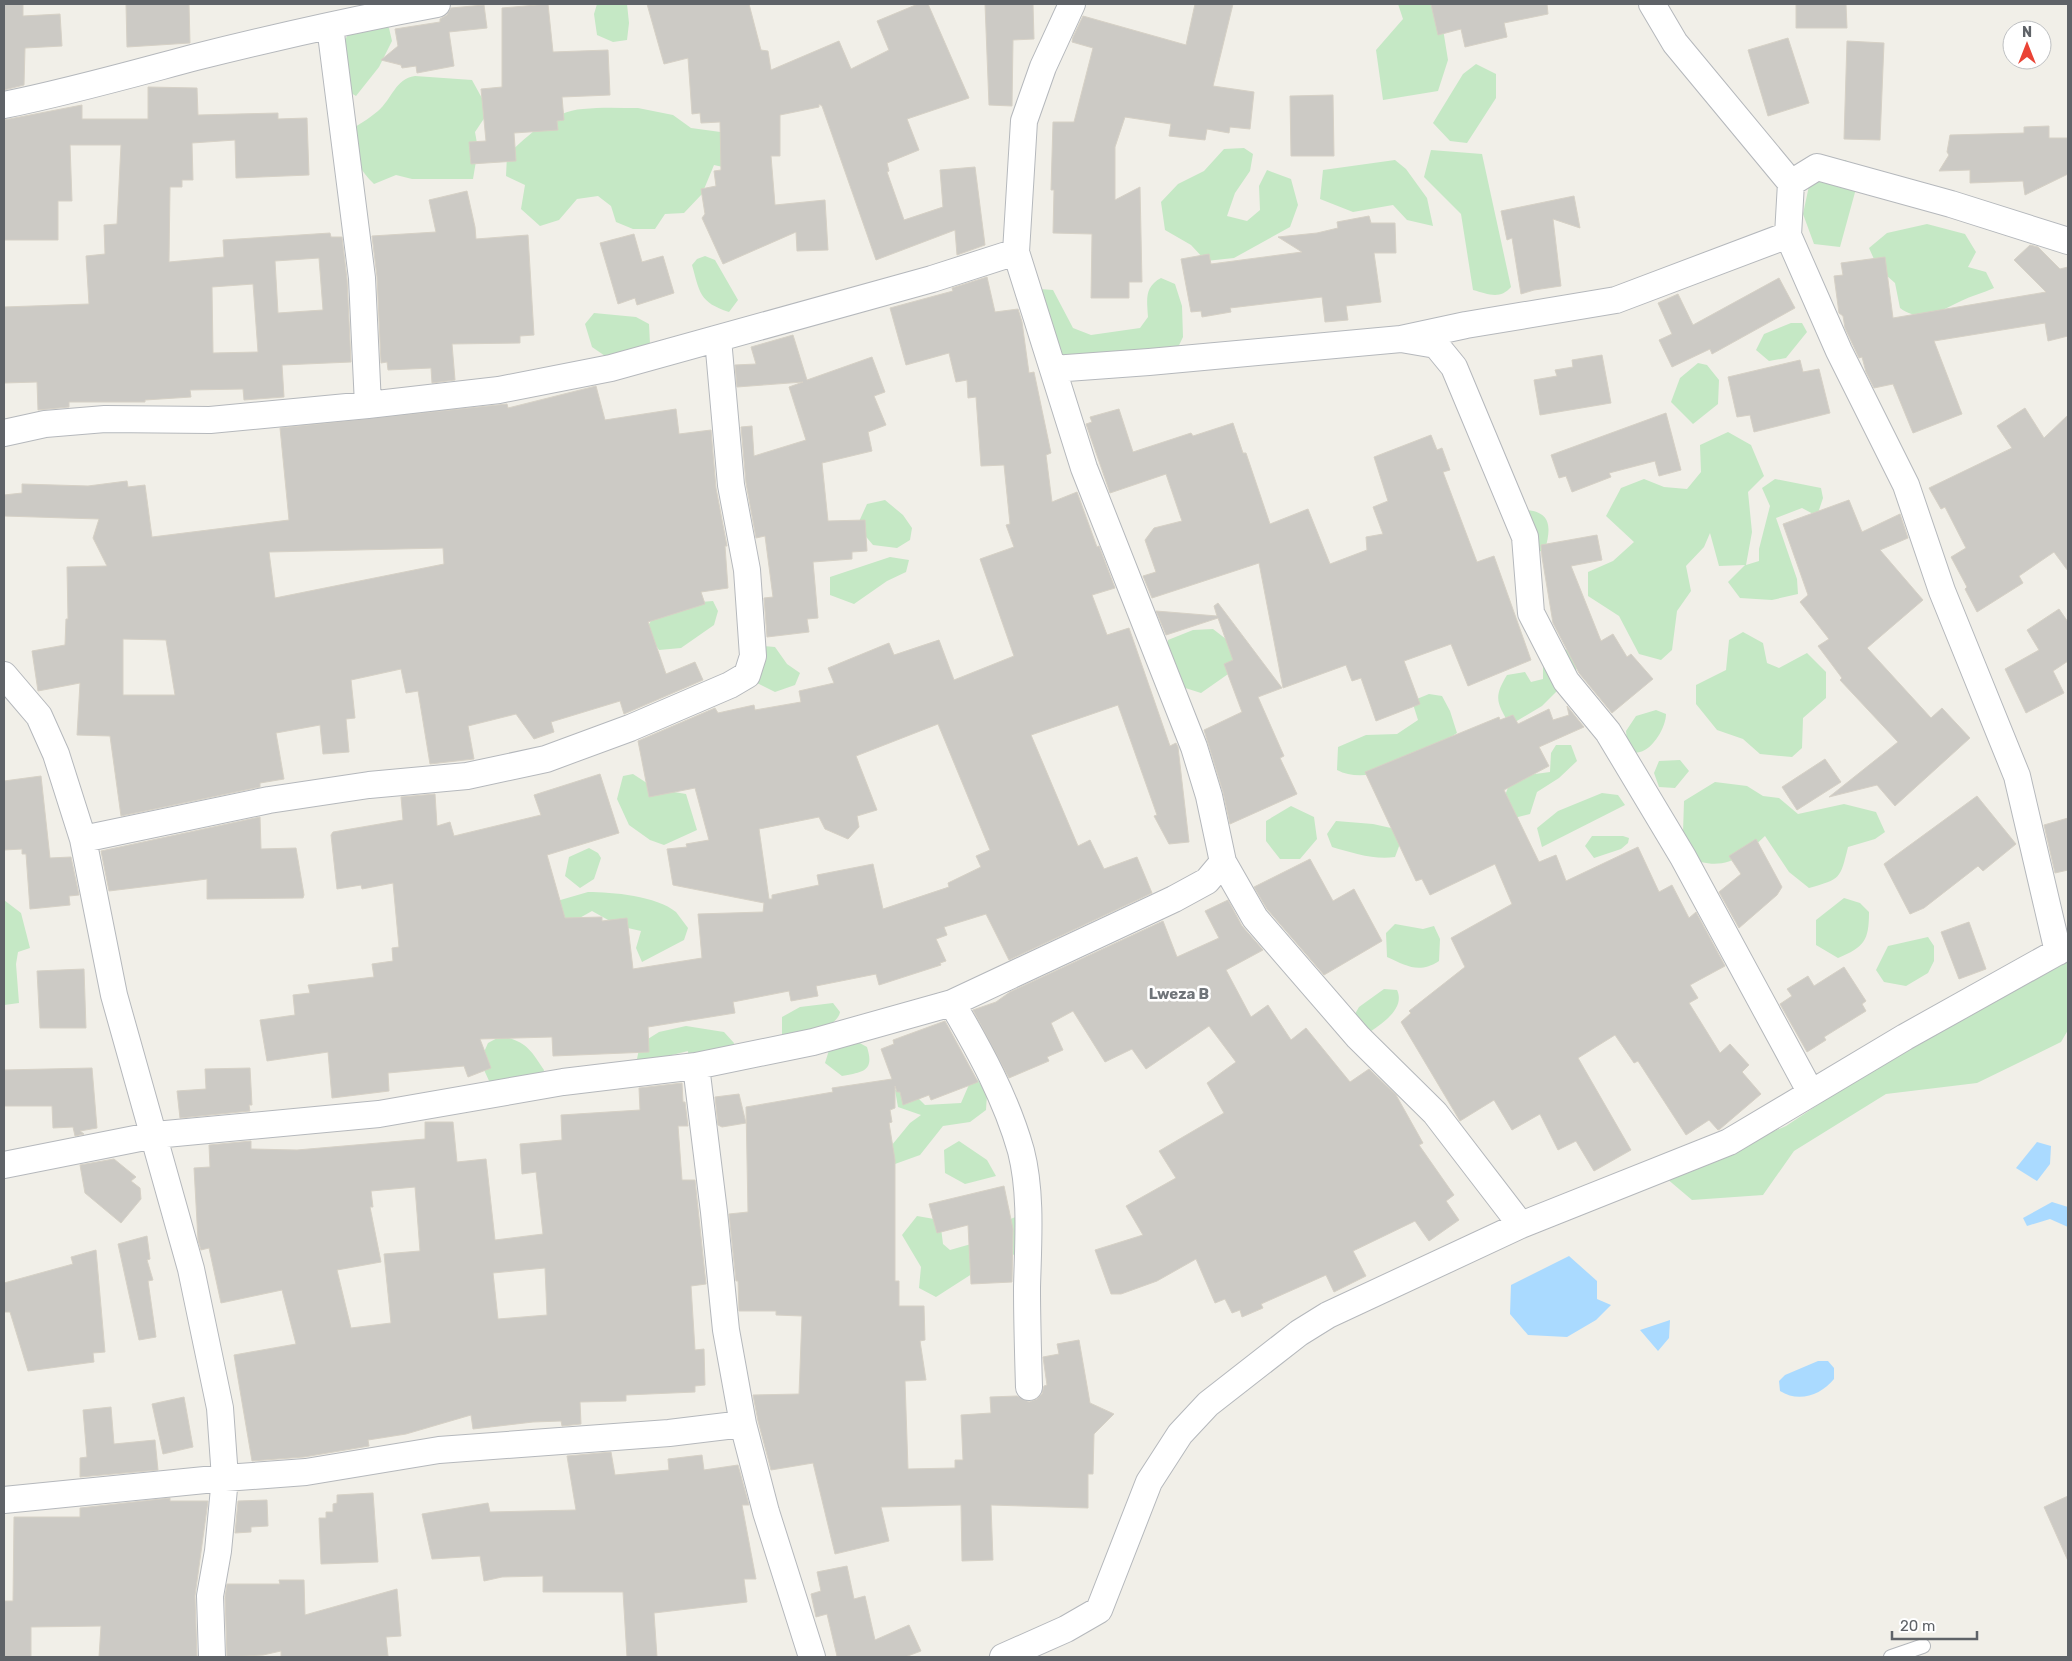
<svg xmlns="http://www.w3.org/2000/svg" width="2072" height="1661" viewBox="0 0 2072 1661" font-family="Rubik,sans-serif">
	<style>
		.green { fill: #c5e8c5 }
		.water { fill: #aadaff }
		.building { fill: #cccac5; stroke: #d6d1c6; fill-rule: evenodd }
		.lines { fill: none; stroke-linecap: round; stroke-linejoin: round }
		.service-casing { stroke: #b5b8bc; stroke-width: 16 }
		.minor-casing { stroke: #b5b8bc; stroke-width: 28 }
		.service { stroke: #fff; stroke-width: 14 }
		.minor { stroke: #fff; stroke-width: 26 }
		.labels { text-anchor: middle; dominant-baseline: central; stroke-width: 5; stroke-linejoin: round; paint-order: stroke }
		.quarter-label { font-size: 15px; font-weight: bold; fill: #70757a; stroke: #fff }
	</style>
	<rect width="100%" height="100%" fill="#f1efe8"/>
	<path class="green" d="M597,4H627L629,23L627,40L613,42L597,35L594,14Z
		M1398,4H1439L1448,60L1438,91L1383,100L1376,50L1403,19Z
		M385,24L389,28L392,41L379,67L356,96L346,90L341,45L353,28Z
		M1476,64L1496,74V98L1467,143L1450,141L1433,123L1463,74Z
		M415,76L472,80L489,111L475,132L478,149L473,179H412L396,175L374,184C357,168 349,149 355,127C363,122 371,117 378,111C392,99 395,79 415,76Z
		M638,108L673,115L691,128L728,133L745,172L714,165L702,194L684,213L665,214L655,229H633L616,222L611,206L598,196L577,199L559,220L540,226L521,209L525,185L506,176L507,155C528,136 552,111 583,109C601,107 620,108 638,108Z
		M1244,148L1253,154L1250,171L1235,193L1227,216L1247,221L1260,210L1259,186L1267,170L1291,179L1298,205L1290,227L1234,258L1206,261L1191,245L1165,230L1161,202L1178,184L1204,171L1224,149Z
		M1431,150L1482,154L1511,287C1500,300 1488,294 1473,290L1461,214L1424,177Z
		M1395,160L1406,169L1427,198L1433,226L1407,220L1393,205L1353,212L1320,199L1323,170Z
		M1835,160H1846L1857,185L1840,247L1814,244L1803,214L1810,181Z
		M1927,224L1965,234L1976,252L1968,267L1986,272L1994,288C1983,293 1971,296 1961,301C1940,311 1922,324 1900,308L1895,283L1878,268L1869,248L1887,233Z
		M705,256L715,260L738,300L729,312C699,302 700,293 692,265L697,259Z
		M1161,278L1175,284L1182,306L1183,337L1169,366L1065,358L1038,340L1040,289L1053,290L1073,328L1091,335L1140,328L1148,317C1147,300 1144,287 1161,278Z
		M594,313L636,317L649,324L650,344L608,358L592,347L585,324Z
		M1791,323H1802L1807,332L1786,358L1769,361L1756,350L1764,334Z
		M1698,363L1707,365L1719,380L1718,404L1693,424L1671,402L1680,378Z
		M1728,432L1751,445L1764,476L1748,492L1752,532L1746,565L1759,561V549L1770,506L1762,488L1775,479L1821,488L1823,498L1817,516L1802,508L1776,518L1797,579L1798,594L1772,600L1740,598L1728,582L1745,565L1719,566L1710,533L1704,547L1686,566L1691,591L1677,611L1672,650L1661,660L1639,654L1619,616L1588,596V572L1613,561L1634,542L1606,516L1621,488L1644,479L1664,487L1687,489L1701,472L1700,445Z
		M885,500L903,515L912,528L910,540L897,548L873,545L857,526L867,504Z
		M1526,510C1552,512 1551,528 1545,550L1526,555L1512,545L1513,527Z
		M890,557L909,560L906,572L887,581L854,604L830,595V577Z
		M713,601L718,611L714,625L681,648L659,650L645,630L655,615L689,603Z
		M1213,629L1235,646L1231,672L1201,693L1179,686L1165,653L1168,640L1193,630Z
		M1743,632L1763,643L1767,663L1779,668L1807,653L1826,672V698L1803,718L1802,748L1792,757L1760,754L1743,739L1717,730L1696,704V685L1726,670L1729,640Z
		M1554,645L1574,653L1577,660L1576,672L1542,706L1510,725C1497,703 1493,698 1507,675L1525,672L1531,682L1543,679V663Z
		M763,646L775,647L787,664L800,673L795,685L775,692L755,682Z
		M1429,694L1442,696L1450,711L1457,733C1427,752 1373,789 1337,770L1338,747L1366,735L1397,734L1418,720L1412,701Z
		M1656,710L1666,714C1666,727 1653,749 1640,752C1637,753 1632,753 1628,753L1626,731L1636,716Z
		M1556,745H1571L1577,761L1559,778L1537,792L1530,814L1510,819C1500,802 1505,794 1513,777L1550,772L1551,753Z
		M1680,760L1689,771L1675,788L1659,787L1654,773L1659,761Z
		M633,774L656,789L686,794L697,830L664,845L650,840L629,825L617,799L623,776Z
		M1715,782L1747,786L1763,796L1779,798L1798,814L1844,804L1876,812L1885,832L1875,839L1848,847C1840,879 1841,879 1809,888L1789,872L1765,836C1746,854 1729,869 1701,862L1683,833L1684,801Z
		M1602,793L1618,795L1625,805L1542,847L1537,828L1558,811Z
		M1291,806L1314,817L1317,839L1300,859H1280L1266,841V821Z
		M1336,821L1373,824L1400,830L1401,841L1395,857C1374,860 1353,853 1332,847L1327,834Z
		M1592,836H1623L1629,838L1628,843L1621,849L1594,858L1585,846Z
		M589,848L598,853L601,858L594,879L580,888L565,876L569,857Z
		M588,892C612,892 657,896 676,912C680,917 684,923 688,928L684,940L642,962L636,948L641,931L619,926L592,911L569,924L546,922L557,901Z
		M1844,898L1860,903L1869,912C1869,941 1864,947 1838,958L1816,945V920Z
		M4,900L21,913L30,948L18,952L16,964L19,1003L4,1005Z
		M1395,924L1423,929L1434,926L1440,939L1439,961C1419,974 1407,966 1387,957L1386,933Z
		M1928,937L1934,946V961L1928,973L1906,986L1884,982L1876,970L1888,946Z
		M2068,958V1030L2061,1042L1977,1083L1886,1094L1794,1151L1763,1195L1692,1200L1666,1178L1786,1126L1902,1049Z
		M1384,989L1397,990C1406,1009 1380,1025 1367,1034L1351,1021L1359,1007Z
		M833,1003L840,1012C838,1025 811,1036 798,1036C793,1037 787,1035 782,1034V1017L800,1007Z
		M686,1026L724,1032L734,1043L726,1070L689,1072L688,1051L636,1064L640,1044L659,1032Z
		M501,1036C526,1041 531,1050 544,1070L538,1094L490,1083L480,1061L488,1043Z
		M856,1041L867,1047C875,1072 862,1072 842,1076L825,1063L830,1047Z
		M977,1079L987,1094L986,1110L970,1122L943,1126L920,1155L895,1164L887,1151L910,1123L921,1115L898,1107L895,1090L905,1085L925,1105L961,1103L971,1080Z
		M959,1141L987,1160L996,1176L965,1184L945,1173L944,1150Z
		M917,1216L940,1220L943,1244L950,1250L985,1240L1003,1222L1018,1216V1255L1003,1254L936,1297L919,1288L921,1267L902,1235Z"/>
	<path class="water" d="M2037,1142L2051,1146L2050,1164L2037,1181L2016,1168Z
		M2052,1202L2068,1207V1227L2050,1219L2027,1226L2023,1218Z
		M1569,1256L1597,1281V1299L1611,1305L1596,1320L1567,1337L1528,1335L1510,1314L1511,1285Z
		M1670,1320L1669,1338L1658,1351L1640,1330Z
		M1818,1361H1828L1834,1368V1379C1821,1395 1799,1403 1780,1391L1779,1381L1785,1375Z"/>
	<path class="building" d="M4,4H23V16L60,14L62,46L25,48L24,85L4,90Z
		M126,4H189L190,43L127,47Z
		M548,4L553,52L608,50L610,95L562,97L564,120L557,121L558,130L514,133L516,161L471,164L469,142L486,141L481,89L502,87V8Z
		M647,4H749L761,50L768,51L771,70L839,41L851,69L889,50L877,21L918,4H928L969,98L907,119L919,150L887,163L889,171L887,172L904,220L943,207L940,170L975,167L985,245L957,255L955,230L876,260L822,106L819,104V107L780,115V156H771L775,205L825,200L828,250L797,251L796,232L723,264L702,218L705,214L701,189L716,186L714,171L721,170L720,122L701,123L700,113L692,114L688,58L664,64Z
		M985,4H1033L1034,39L1013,40L1012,106L989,105Z
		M1195,4H1233L1213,86L1254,92L1250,129L1230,127L1229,133L1207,129L1205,140L1169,136L1171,124L1125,117L1115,147V200L1140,187L1142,282H1129V298H1091L1092,234L1053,233L1054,190H1051L1053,122H1074L1093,48L1072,42L1073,37L1083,16L1186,45Z
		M1431,4H1547L1548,14L1504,23L1507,37L1465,47L1461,29L1438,35Z
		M1796,4H1846L1847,28H1796Z
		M484,5L487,28L449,32L454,66L417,73L416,66L402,68L401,65L381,60L398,46L395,29L440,22V19L447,15L451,8Z
		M1788,38L1809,103L1768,116L1748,50Z
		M1847,41L1884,43L1880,140L1844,139Z
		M148,87L197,88L198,115L278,113V119L307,118L309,175L236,178L235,140L192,143L193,180H182V187H170L169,262L224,257L223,240L330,233L331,237H342L347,279L351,362L282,365L284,397L244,400L243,389L190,390L191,397L145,400V402H69V407L38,410L37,382L4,383V307L89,304L86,256L105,254L104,225L117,224L121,145H70L72,201H58V240H4V120L82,105V119H148ZM319,258L323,310L278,313L275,261ZM253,284L258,352L213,353L212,287Z
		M1333,95L1334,156H1291L1290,96Z
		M2049,126V138H2068V174L2025,195L2023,181L1970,183V170L1939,171L1949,155L1947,152L1950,135L2024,133V127Z
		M467,191L475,227L476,239L528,235L534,335L520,336V343L452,344L455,380L432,383L431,368L388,370L387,362L381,363L377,277L372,236L436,232L429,200Z
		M1574,196L1580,228L1553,219L1561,286L1534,290L1521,294L1512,238L1507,240L1501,211Z
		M1369,216L1371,223H1395L1396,253H1374L1381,302L1346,306L1348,320L1325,322L1322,297L1230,308L1231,312L1202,317L1201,311L1191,312L1181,259L1209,254L1211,264L1302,252L1278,237L1317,233L1338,228L1337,222Z
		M634,234L642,262L663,256L674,293L637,305L635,298L618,304L600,243Z
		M2030,245L2038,247L2060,269L2068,267V336L2048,341L2045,323L1934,341L1962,414L1913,433L1893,384L1874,388L1866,372L1862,357L1859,358L1845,328L1843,316L1839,313L1834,276L1843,275L1841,263L1885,257L1893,318L2046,292L2014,260Z
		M987,277L995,312L1018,309L1022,322L1029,373L1034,372L1051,453L1046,455L1052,502L1077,492L1097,547L1099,546L1115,588L1092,595L1107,635L1129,628L1170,746L1176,743L1178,747L1189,842L1169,844L1154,816L1157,815L1118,705L1031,735L1078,846L1090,840L1104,869L1137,857L1152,893L1009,960L986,914L944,927L947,935L936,939L946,961L940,963L941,965L879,985L876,974L816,986L818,996L791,1001L789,991L733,1002L735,1013L648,1027L649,1052L553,1056L552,1037L480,1039L491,1068L468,1077L464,1066L388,1073L389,1091L332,1098L328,1052L267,1061L260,1020L295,1015L293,995L310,993L308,985L374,977L372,964L393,961L392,948L399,947L393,883L362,889L361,885L337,889L331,835L333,832L403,820L401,797L435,794L437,826L450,822L454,836L541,815L534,795L600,774L619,833L547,855L565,918L602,917V921L627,918L633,969L702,958L698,914L763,912L764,903L673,885L667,849L687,847L686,844L709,840L695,788L649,797L638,741L715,708L718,713L754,705L755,710L801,702L799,691L834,683L828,668L889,643L894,655L939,640L954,680L1014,656L980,559L1014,547L1006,525L1010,524L1004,465L981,466L976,397L968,398L967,380L956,382L949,353L906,365L890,308L953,291L952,288ZM938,724L990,850L976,856L981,867L948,883L949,887L883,909L873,864L817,875L819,885L772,895V899H769L759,829L819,817L825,829L848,839L859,827L857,816L877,810L856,756Z
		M1779,278L1795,308L1712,354L1710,349L1672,367L1659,340L1672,334L1658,303L1678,294L1693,325Z
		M793,335L807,380L872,357L885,392L874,396L886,425L868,432L872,451L822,463L828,521L865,520L867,551L852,552V559L813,562L818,618L807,619L809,632L767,637L764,598L773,597L765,536L756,538L746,483L741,427L752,426L754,456L806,440L789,387L803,382L737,387L735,365L756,364L751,347Z
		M1602,355L1611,403L1540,415L1534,380L1557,376L1555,370L1573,367L1572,360Z
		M1800,360L1803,372L1819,369L1830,413L1754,432L1750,415L1737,417L1728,377Z
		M596,386L605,420L676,409L679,434L711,430L716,488L727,546H725L728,588L701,592L705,604L648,622L666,674L695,662L703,680L624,714L620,701L551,722L554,732L534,739L516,714L468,726L474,759L430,764L418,691L406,693L401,669L351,680L355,718L346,719L349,752L323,754L320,725L276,733L284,779L260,783V787L121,816L110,736L77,735L80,683L38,691L32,651L65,645L66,619H68L67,567L107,566L93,538L99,519L4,516V495L22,493V484L88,486L127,481L128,487L145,485L152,537L289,520L280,428L507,404L508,408ZM443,548L444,564L275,598L269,552ZM123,639L166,640L175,695H123Z
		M2025,408L2044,438L2068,415V571L2054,552L2019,576L2023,583L1977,612L1965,589L1967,587L1951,557L1966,548L1945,507L1941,509L1929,488L2012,448L1997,426Z
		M1119,409L1133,452L1191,433L1193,436L1233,423L1243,453H1246L1270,524L1308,509L1330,564L1367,550L1366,537L1383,534L1373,507L1388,501L1374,457L1431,435L1437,450L1442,448L1450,470L1443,472L1477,562L1494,556L1531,660L1468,686L1451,644L1404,661L1420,704L1376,721L1361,678L1352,681L1346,665L1283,688L1259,563L1152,598L1143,576L1156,572L1145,540L1154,528L1182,521L1166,474L1110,493L1086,424L1092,422L1090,417Z
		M1666,413L1681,470L1659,476L1655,461L1609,473L1611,477L1572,492L1566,476L1559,478L1551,455Z
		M1849,500L1862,532L1900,514L1908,538L1880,550L1923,600L1867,648L1931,718L1942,708L1970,738L1895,806L1877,785L1829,797L1898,742L1840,680L1842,678L1818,646L1829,639L1800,602L1808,595L1783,524Z
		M1597,535L1602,560L1571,566L1601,641L1613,634L1627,657L1631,654L1653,679L1612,713L1579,673L1553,623L1542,557L1541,545Z
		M1218,603L1282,688L1258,697L1284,756L1280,758L1297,794L1230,824L1223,792L1204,730L1242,712L1224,664L1233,660L1218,618L1166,635L1156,611L1217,616L1214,606Z
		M2059,609L2068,622V661L2053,671L2064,693L2026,713L2005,669L2039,650L2027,630Z
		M1567,706L1584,727L1539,747L1549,766L1504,790L1539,862L1556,855L1566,881L1638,847L1659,892L1672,885L1689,918L1696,912L1725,966L1690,985L1698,998L1689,1003L1720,1053L1730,1044L1749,1065L1742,1072L1761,1094L1720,1129L1718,1130L1709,1120L1686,1135L1638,1061L1634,1063L1615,1035L1578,1058L1631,1150L1594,1171L1576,1141L1558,1150L1540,1114L1512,1130L1494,1100L1460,1121L1401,1022L1411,1013L1409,1011L1465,967L1451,938L1512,904L1495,864L1430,895L1422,879L1416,881L1365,772L1499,717L1500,720L1513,715L1518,724L1549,709L1553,720L1569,715Z
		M1825,759L1841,782L1797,810L1782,787Z
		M41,776L50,858L71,857L79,895L69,896L70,905L30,909L26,854H22V849L4,850V781Z
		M1977,796L2016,844L1983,871L1978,866L1924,908L1910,914L1884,864Z
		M260,817L261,849L296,848L304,895L303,898L207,899V879L109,891L101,851Z
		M2068,818V870L2055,873L2044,825Z
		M1756,839L1782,887L1777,895L1739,928L1719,892L1741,874L1729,856Z
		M1310,859L1333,901L1354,889L1382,941L1324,975L1267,909L1254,887Z
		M1228,900L1242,926L1263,950L1226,970L1251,1017L1268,1005L1291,1040L1306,1028L1350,1082L1369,1069L1396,1095L1423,1143L1419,1145L1454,1195L1446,1201L1459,1220L1429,1241L1415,1221L1353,1251L1366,1276L1334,1292L1326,1275L1261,1304L1263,1308L1242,1317L1240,1310L1232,1313L1225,1299L1215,1303L1196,1259L1157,1281L1121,1294H1111L1095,1250L1143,1235L1126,1206L1176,1178L1159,1151L1224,1113L1207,1083L1236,1062L1209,1026L1146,1069L1132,1049L1105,1062L1073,1011L1051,1023L1063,1050L1047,1057L1049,1061L1009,1078L973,1010L996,1002L1010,992L1163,921L1177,957L1219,938L1205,911Z
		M1969,922L1986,969L1959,979L1941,932Z
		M1844,967L1866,1001L1862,1004L1866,1011L1824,1037L1826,1040L1807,1052L1780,1004L1792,996L1787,989L1808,976L1814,986Z
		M84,969L86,1028H40L37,971Z
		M945,1021L978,1082L931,1100L929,1095L903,1105L900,1092H897L895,1086V1108L890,1110L892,1122L889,1123L895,1160V1281H899V1306H924L925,1340L920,1341L926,1380L905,1381L908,1469L955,1468V1460H963L961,1415L991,1413L990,1397L1017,1396L1029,1402L1037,1399L1042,1394L1044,1386L1047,1385L1043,1357L1059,1354L1057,1344L1079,1340L1090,1403L1114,1414L1094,1434L1093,1474H1088V1508L991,1505L993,1560L962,1561L961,1505L881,1507L889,1541L835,1554L813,1463L771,1470L758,1421L753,1395L799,1394L802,1316L776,1315V1311H739L738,1281H736L729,1214L748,1212L746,1107L833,1092L832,1088L892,1079L881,1049L894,1044L893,1040Z
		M92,1068L97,1128L80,1131L84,1134L75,1136L73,1127L53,1128L52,1106H4V1070Z
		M250,1068L252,1105H249L250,1111L180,1118L177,1091L206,1089L205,1069Z
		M682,1083L683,1102H685L688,1126H678L682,1180H695L706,1284L691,1286L695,1350L704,1349L705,1385L695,1386V1392L626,1395V1401L580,1402L581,1424L562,1426L561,1421L533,1422L473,1429L471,1415L406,1434L368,1440L369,1446L304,1457L252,1461L234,1355L296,1344L282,1290L221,1303L209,1248L201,1250L198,1240L194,1168L210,1167L209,1145L251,1141V1149L297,1150L425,1139V1122H453L457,1162L486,1159L495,1240L543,1234L536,1172L522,1174L520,1144L562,1140L561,1115L640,1110L639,1088ZM415,1187L420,1251L384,1254L391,1323L351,1328L337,1270L381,1262L370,1207H373L371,1191ZM545,1268L547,1315L498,1319L493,1273Z
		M739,1094L746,1123L722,1127L718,1125L715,1097Z
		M114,1159L136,1177L131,1181L140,1188L141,1199L121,1223L85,1193L80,1165Z
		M1004,1186L1013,1229L1012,1282L971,1284L968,1225L937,1233L929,1204Z
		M147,1236L150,1259L147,1260L153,1280L148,1281L156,1337L139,1340L118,1244Z
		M96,1250L105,1352L93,1353L94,1362L28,1371L10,1312H4V1283L73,1264L71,1257Z
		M184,1397L193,1447L163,1454L152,1404Z
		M111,1407L114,1444L155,1440L158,1470L80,1477V1458L87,1457L83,1410Z
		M611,1452L615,1475L669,1470L668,1459L702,1455L704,1470L738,1465L749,1505H742L756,1579H744L747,1602L654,1613L657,1657H627L623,1592H543V1576L502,1577L484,1581L480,1556L432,1559L422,1514L488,1503L490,1512L576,1510L567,1456Z
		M373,1493L378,1562L321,1564L319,1518H326V1512H333V1504L337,1503V1495Z
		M2068,1496V1561L2044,1507Z
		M170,1498V1501H208L195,1596L197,1657H99L101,1626L31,1627V1657H4V1601H13L14,1517H80V1508Z
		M267,1500L268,1526L251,1527V1532L235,1533L238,1501Z
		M847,1566L854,1599L865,1596L875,1640L909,1625L921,1651L905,1657H835L837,1656L827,1614L816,1617L811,1594L821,1591L817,1572Z
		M279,1580H304L305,1615L397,1589L401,1636L386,1637L388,1656L281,1657V1651L263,1655L227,1657L225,1597L227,1584H280Z"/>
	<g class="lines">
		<defs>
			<path id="service" d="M1891,1657L1923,1646"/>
			<path id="minor" d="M1652,4L1675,43L1791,183
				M330,26L362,278L368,405
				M4,105C69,92 132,74 196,57C276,37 356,19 437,4
				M1401,339L1436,345L1454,367L1525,537L1531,613L1566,681L1608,732L1683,857L1811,1093
				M1053,369L1149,362L1401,339L1466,325L1616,300L1788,235
				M4,433L45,424L105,419L210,420L368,405L499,390L611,368L932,279L1016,252
				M4,675L39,716L56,754L83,839L114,995L191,1269L220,1408L225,1478L218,1551L210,1596L212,1657
				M83,839L269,800L369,785L467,776L546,759L630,728L730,685L747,675L753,656L747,570L731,485L718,339
				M1223,862L1255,918L1358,1037L1435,1113L1521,1225
				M2058,952L2017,776L1942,591L1906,485L1839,351L1788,235L1791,183L1817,167L1951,204L2068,241
				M952,1003C980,1051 1006,1098 1021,1151C1032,1194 1028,1244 1027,1288C1027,1321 1028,1354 1029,1387
				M696,1066L714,1212L726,1330L743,1424L766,1512L812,1657
				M4,1165L155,1135L379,1114L563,1082L696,1066L813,1042L952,1003L1174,899L1207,881L1223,862L1209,796L1194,747L1084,468L1016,252L1024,121L1043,67L1072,4
				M4,1500L225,1478L306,1472L439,1450L669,1433L743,1424
				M1003,1657L1066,1629L1099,1610L1149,1482L1180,1434L1208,1404L1299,1333L1328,1315L1521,1225L1729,1142L1905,1037L2068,946"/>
		</defs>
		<use href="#service" class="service-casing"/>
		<use href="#minor" class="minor-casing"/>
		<use href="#service" class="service"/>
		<use href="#minor" class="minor"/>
	</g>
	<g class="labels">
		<g class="quarter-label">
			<text x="1179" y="994">Lweza B</text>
		</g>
	</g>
	<rect width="2072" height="1661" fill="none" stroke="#5f6368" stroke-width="10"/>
	<g transform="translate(2027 45)"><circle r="24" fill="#ffffff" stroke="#bfc1c3"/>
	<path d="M0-4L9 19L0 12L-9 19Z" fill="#ea4335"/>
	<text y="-8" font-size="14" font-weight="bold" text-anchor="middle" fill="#5f6368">N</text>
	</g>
	<path d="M1892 1631v8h85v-8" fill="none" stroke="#5f6368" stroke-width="2.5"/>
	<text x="1900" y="1631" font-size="15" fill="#5f6368" stroke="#ffffff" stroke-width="4" paint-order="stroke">20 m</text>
</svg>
